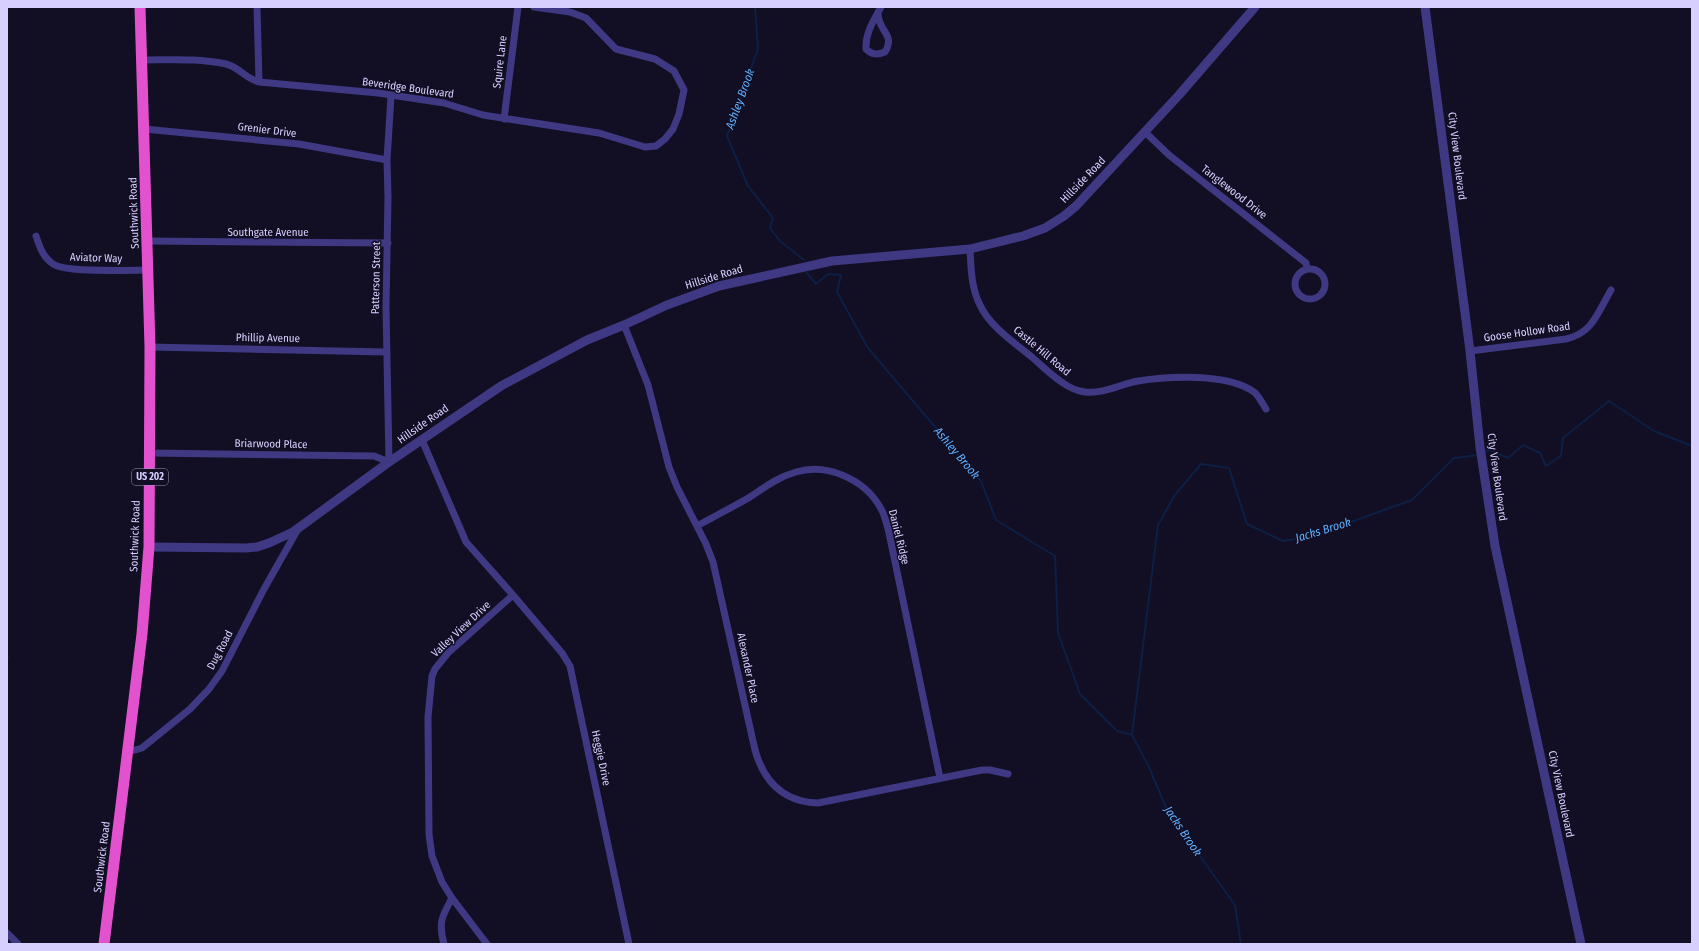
<svg xmlns="http://www.w3.org/2000/svg" width="1699" height="951" viewBox="0 0 1699 951" font-family="'Fira Sans Condensed',sans-serif">
	<style>
		.lines { fill: none; stroke-linecap: round; stroke-linejoin: round }
		.stream { stroke: #0c1f44; stroke-width: 2 }
		.minor { stroke: #3e3982; stroke-width: 7 }
		.tertiary { stroke: #3e3982; stroke-width: 9 }
		.trunk { stroke: #e251ce; stroke-width: 11 }
		.labels { text-anchor: middle; dominant-baseline: central; stroke-width: 3; stroke-linejoin: round; paint-order: stroke }
		.shield { fill: #120e23; stroke: #9c96bd; stroke-width: 1 }
		.shield-label { font-size: 10px; font-weight: bold; fill: #d7d0ff }
		.street-label { font-size: 11px; fill: #d7d0ff; stroke: #120e23 }
		.water-label { font-size: 12px; font-style: italic; fill: #5eb0ff; stroke: #120e23 }
	</style>
	<rect width="100%" height="100%" fill="#120e23"/>
	<g class="lines">
		<path class="stream" d="M755,7L758,49L727,136L748,186L773,218L770,228L780,241L804,260
			M807,273L816,284L828,274L841,275L837,292L868,348L981,481L996,520L1055,556L1058,633L1080,694L1117,731L1132,735
			M1484,452L1490,450L1508,458L1523,445L1540,453L1546,466L1561,456L1563,438L1609,401L1654,431L1692,446
			M7,652L8,658
			M1241,944L1235,905L1167,810L1149,767L1132,735L1158,525L1175,495L1201,464L1229,468L1247,524L1283,541L1309,537L1412,500L1454,458L1478,455"/>
		<path class="minor" d="M257,7L259,82
			M878,13C878,32 896,34 885,52C877,55 872,55 866,49C865,33 874,20 881,7
			M142,60C170,60 199,58 226,64C239,67 246,79 259,82L378,93L444,103L483,115L599,133L645,147L656,146L665,139L673,129L679,114L684,90L674,71L655,59L616,49L586,18L570,12L534,7
			M504,119L518,7
			M144,129L299,144L387,160
			M1145,132L1169,155L1306,263L1307,269
			M36,236C40,248 43,257 53,264C65,273 131,270 149,270
			M148,241L388,243
			M970,249C971,267 971,288 980,305C990,327 1015,343 1033,358C1043,367 1052,376 1063,383C1070,388 1077,391 1085,392C1105,394 1120,384 1138,381C1168,376 1228,373 1254,392C1259,396 1262,403 1266,409
			M1295 284a15 15 0 1 1 30 0a15 15 0 1 1-30 0Z
			M624,325L648,385L669,467L677,487L706,544L713,562L755,750C764,782 784,802 818,803L982,770H990L1008,774
			M150,347L386,352
			M1470,351L1566,339C1593,333 1598,312 1611,290
			M422,440L466,542L513,595L448,653L435,669L432,676L428,717L429,834L432,856L442,882L452,898L487,944
			M150,453L374,456L389,462L386,307L388,197L387,160L391,96
			M697,526C715,516 733,507 750,497C765,487 778,477 796,472C827,463 864,479 880,507C885,515 887,525 889,533L940,778
			M513,595L562,653L570,666L629,944
			M128,752L142,748L190,709L209,689L222,671L264,589L298,529
			M7,933L18,944
			M444,944C438,923 442,916 452,898"/>
		<path class="tertiary" d="M1425,7L1470,351L1480,447L1495,546L1581,944
			M149,547L246,548L257,547L269,543L293,532L389,462L501,386L587,340L624,325L667,305L719,286L832,261L970,249L1023,236L1045,228L1064,216L1076,206L1179,95L1255,7"/>
		<path class="trunk" d="M104,944L142,634L149,547L150,347L140,7"/>
	</g>
	<g class="labels">
		<rect class="shield" x="132" y="469" width="36" height="16" rx="3"/>
		<g class="shield-label">
			<text x="150" y="477">US 202</text>
		</g>
		<g class="street-label">
			<text transform="translate(500 62) rotate(-83)">Squire Lane</text>
			<text transform="translate(408 88) rotate(8)">Beveridge Boulevard</text>
			<text transform="translate(267 130) rotate(7)">Grenier Drive</text>
			<text transform="translate(1457 156) rotate(83)">City View Boulevard</text>
			<text transform="translate(1083 180) rotate(-46)">Hillside Road</text>
			<text transform="translate(1234 192) rotate(38)">Tanglewood Drive</text>
			<text transform="translate(134 213) rotate(-92)">Southwick Road</text>
			<text x="268" y="232">Southgate Avenue</text>
			<text transform="translate(96 258) rotate(2)">Aviator Way</text>
			<text transform="translate(714 277) rotate(-17)">Hillside Road</text>
			<text transform="translate(376 278) rotate(-89)">Patterson Street</text>
			<text transform="translate(1527 332) rotate(-8)">Goose Hollow Road</text>
			<text transform="translate(268 338) rotate(1)">Phillip Avenue</text>
			<text transform="translate(1042 351) rotate(40)">Castle Hill Road</text>
			<text transform="translate(423 424) rotate(-35)">Hillside Road</text>
			<text transform="translate(271 444) rotate(1)">Briarwood Place</text>
			<text transform="translate(1497 477) rotate(82)">City View Boulevard</text>
			<text transform="translate(135 536) rotate(-88)">Southwick Road</text>
			<text transform="translate(899 537) rotate(76)">Daniel Ridge</text>
			<text transform="translate(461 629) rotate(-43)">Valley View Drive</text>
			<text transform="translate(220 650) rotate(-62)">Dug Road</text>
			<text transform="translate(748 668) rotate(78)">Alexander Place</text>
			<text transform="translate(601 758) rotate(78)">Heggie Drive</text>
			<text transform="translate(1561 794) rotate(78)">City View Boulevard</text>
			<text transform="translate(102 857) rotate(-83)">Southwick Road</text>
		</g>
		<g class="water-label">
			<text transform="translate(740 99) rotate(-70)">Ashley Brook</text>
			<text transform="translate(957 453) rotate(50)">Ashley Brook</text>
			<text transform="translate(1323 530) rotate(-17)">Jacks Brook</text>
			<text transform="translate(1183 831) rotate(56)">Jacks Brook</text>
		</g>
	</g>
	<rect width="1699" height="951" fill="none" stroke="#d7d0ff" stroke-width="16"/>
</svg>
